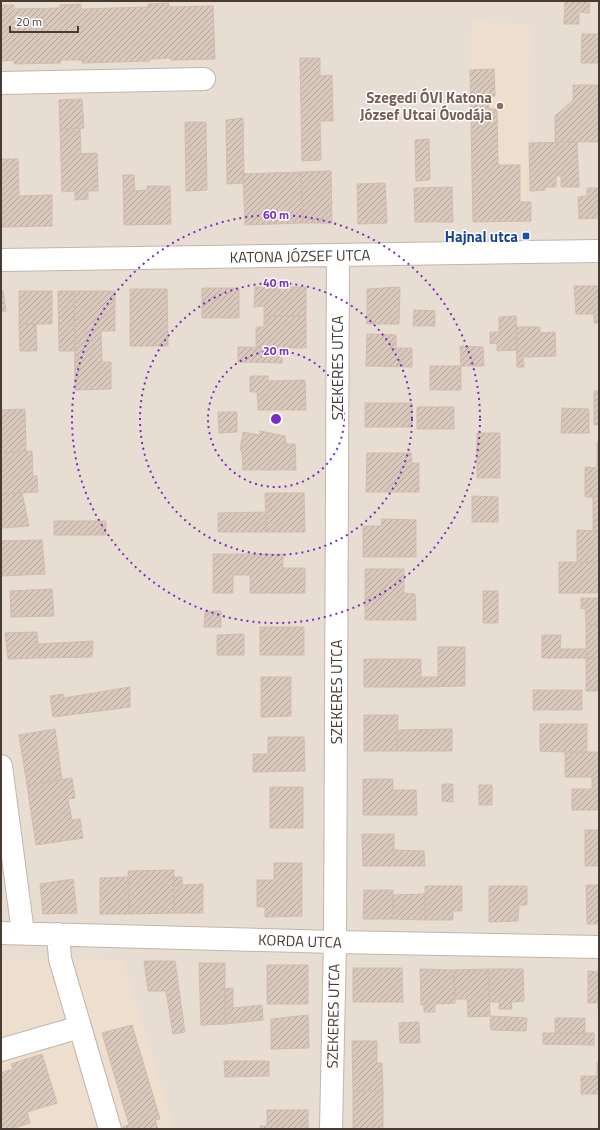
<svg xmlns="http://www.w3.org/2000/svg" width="600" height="1130" viewBox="0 0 600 1130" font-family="'Titillium Web',sans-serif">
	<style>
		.residential { fill: #e8ddd2 }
		.education { fill: #eedece }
		.building { fill: url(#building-hatch); stroke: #d2bbac }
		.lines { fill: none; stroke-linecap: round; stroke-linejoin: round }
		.minor-casing { stroke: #c3b5aa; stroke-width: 24 }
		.minor { stroke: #fff; stroke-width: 22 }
		.ring { fill: none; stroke: #7b2cbf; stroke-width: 2; stroke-dasharray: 2 4 }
		.education-dot { fill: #8d6e63; stroke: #fff; stroke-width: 1.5 }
		.transit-dot { fill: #1a4fb4; stroke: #fff; stroke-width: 1.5 }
		.labels { text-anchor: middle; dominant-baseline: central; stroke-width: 3; stroke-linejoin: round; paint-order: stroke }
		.education-label { font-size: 15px; font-weight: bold; fill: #785e54; stroke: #fff; text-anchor: end }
		.transit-label { font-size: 15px; font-weight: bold; fill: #164399; stroke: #fff; text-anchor: end }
		.street-label { font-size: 15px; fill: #473b34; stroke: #fff }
		.centre { fill: #7b2cbf; stroke: #fff; stroke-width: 2 }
		.ring-label { font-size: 12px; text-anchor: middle; font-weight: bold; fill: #7b2cbf; stroke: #fff; stroke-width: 3; stroke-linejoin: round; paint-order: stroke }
	</style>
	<defs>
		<pattern id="building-hatch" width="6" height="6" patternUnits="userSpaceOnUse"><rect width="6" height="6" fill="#d9c8bc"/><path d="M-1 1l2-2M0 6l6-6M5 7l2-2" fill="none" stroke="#b2a49a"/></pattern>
	</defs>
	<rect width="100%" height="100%" fill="#f4ece5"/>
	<path class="residential" d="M1,1H599V1129H1Z"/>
	<path class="education" d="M472,21L530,25L529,143L531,221L473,222L470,70Z
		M1,958L123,960L174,1129H1Z"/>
	<path class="building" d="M565,1H590L589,13L579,12V24H564Z
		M169,3V7L213,6L215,59L171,60L170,58L150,59V61L82,63V60H61V63L14,64V60L1,61V5H14V9L60,8V5L81,4V9L148,7V4Z
		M582,34H599V63H581Z
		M300,58H320V76L332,75L333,121H320L321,160L302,161Z
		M494,69L495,96H488L489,109H497L498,165H520V202H531V221L473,222L470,70Z
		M573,85H599V142H555V116L573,100Z
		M82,99L84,128L60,129L59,100Z
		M243,118L244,183L227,184L226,120Z
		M185,122H206L207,190L186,191Z
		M80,128L81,154L97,153L98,191H88V199L75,200V191L62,192L60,129Z
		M429,139L430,180L416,181L415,140Z
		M577,142L579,187H561V176H556V187H545V190L530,191L529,143Z
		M1,159H18L19,196L52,195V226L2,227Z
		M331,171L332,223H303L301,172Z
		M301,172L303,223L245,225L243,174Z
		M123,175H134L135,191L147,190V186H170L171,224L124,225Z
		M385,183L387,223L358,224L357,184Z
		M452,187L453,222H415L414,188Z
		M587,188H599V218L579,219L578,197L587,196Z
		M1,194H2V227H1Z
		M574,286H599V323H594V314H576Z
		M255,287H306V316H264V306L254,307Z
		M400,287L399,324H367V289Z
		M202,288H239V318H202Z
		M130,289H167L168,346H130Z
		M1,291H3L6,311L1,312Z
		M19,291H52V324H19Z
		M58,291H74L75,351H59Z
		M74,291H115V331H101L102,362H111V389L75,390Z
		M414,310L435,311V326H413Z
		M264,316H306V348H256V327H264Z
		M516,316L517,350L497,351V343L490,344V332H499V317Z
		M19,324H36L37,351H20Z
		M516,327H540V333L555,332L556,356L523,357L524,367H517Z
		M367,334L396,335V348H412V367L366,366Z
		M460,346L483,347L484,366H461Z
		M238,347L282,348V363L238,362Z
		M430,366H461V390H430Z
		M250,376H268V381L305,380L306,410H258L257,392H250Z
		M594,391H599V425H594Z
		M365,403H412V427H365Z
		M417,407H454V429H417Z
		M562,408L589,409V433H561Z
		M25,409L26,451L1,453V410Z
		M218,412H237V432L219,433Z
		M260,431L285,436L286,444H295L296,470H243L242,451L240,450L243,432L260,435Z
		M477,433H500V478H477Z
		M597,442H599V497H585V467L597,468Z
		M32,451L33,476H37L38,492L1,494V453Z
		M367,453H411L412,463H419V492H366Z
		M22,493L29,526L1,528V494Z
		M265,493H304L305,532H266Z
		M472,496L498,497V522H472Z
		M593,497H599V531H593Z
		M266,512V532H218V513Z
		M381,519L416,520V557H363V526H382Z
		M54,521H106V535H54Z
		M577,530L599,531V562H577Z
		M42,540L45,574L1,576V541Z
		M213,554H283V568H305V593H250V575H233V593H213Z
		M559,562H599V593H559Z
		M365,569H404V593L415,594L416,620H365Z
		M52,589L54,616L11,617L10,591Z
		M483,591H498V623H483Z
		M581,598H599V625H586L585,608L581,609Z
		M205,611H221V627H204Z
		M586,625H599V658H586Z
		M260,627H304V655H260Z
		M37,632L39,658L8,659L5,633Z
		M244,634V655H217V635Z
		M542,635H561L560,649H586V658H542Z
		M93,641L92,657L39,658L38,644Z
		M438,647H465V686L421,687V677H438Z
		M586,658H599V691H586Z
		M364,659H421V687H364Z
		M261,677H291V716L261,717Z
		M130,687V707L53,717L50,696L63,694L64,698Z
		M533,690H582V710H533Z
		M364,715H398L397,751H364Z
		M540,724H587V753L540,751Z
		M55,729L62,780L27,785L19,735Z
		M452,729V751H397V730Z
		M268,737H304L305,771L253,772V754H268Z
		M565,752H599V810H572V789H592V777H565Z
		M72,778L75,798L68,799L72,820L80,819L83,838L36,845L27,785Z
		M363,779H393V790H416L417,815H363Z
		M442,784H453V802L442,801Z
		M479,785H492V805H479Z
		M270,787H303V828H270Z
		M585,830H599V866H585Z
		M362,834H394V850L424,851L425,866H363Z
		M274,863H302V916L265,917V907H257V880H274Z
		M174,870V913L129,914L128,871Z
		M128,877L129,914H100V878Z
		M174,877H182V885L203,884V913H174Z
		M73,879L77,913L43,914L40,884Z
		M586,885H599V924H587Z
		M425,886H462V911H453V920H425Z
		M489,886H527V905H519L518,921L489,922Z
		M364,890H393V919H363Z
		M425,894V920L393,919V895Z
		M144,961H175L185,1032L173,1034L166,991H148Z
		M199,963H225V1024L201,1025Z
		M267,965H308V1004H267Z
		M353,968H402L403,1002H353Z
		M420,969L454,970L455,1003L435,1004V1012H424V1005H421Z
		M488,969L490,1016L468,1017L467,999H455L454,970Z
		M488,969H523L524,1001L511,1002L512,1009H499V1002H490Z
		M588,971L599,972V1010H598V1003H588Z
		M233,988V1008L262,1005L263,1020L225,1024V989Z
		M308,1015L309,1048L271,1049V1019Z
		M490,1016L527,1018L526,1031L491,1030Z
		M555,1018H585V1034L555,1033Z
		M419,1022L420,1043H400L399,1023Z
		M132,1025L160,1119L155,1120L158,1129H123V1127L129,1125L102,1033Z
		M543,1033H594V1045L543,1044Z
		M352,1041H377V1063H382L383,1091H353Z
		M42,1054L57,1103L27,1112L30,1123L12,1129H1V1073L13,1069L11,1064Z
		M224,1061H269V1076L225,1077Z
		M597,1062H599V1094H581V1076H597Z
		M353,1091H383V1129H353Z
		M267,1110H308V1129H260V1126H267Z"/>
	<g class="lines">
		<defs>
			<path id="minor" d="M1,83L204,79
				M1,260L599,251
				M1,766L23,933
				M1,933L335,942L599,947
				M80,1027L110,1129
				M1,1050L80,1027L60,959L58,934
				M331,1129L335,942L338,255"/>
		</defs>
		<use href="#minor" class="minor-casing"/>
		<use href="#minor" class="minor"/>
	</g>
	<g class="ring">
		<circle cx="276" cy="419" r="68"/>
		<circle cx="276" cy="419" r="136"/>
		<circle cx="276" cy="419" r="204"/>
	</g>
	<circle class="education-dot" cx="500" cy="106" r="4"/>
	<rect class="transit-dot" x="522" y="232" width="8" height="8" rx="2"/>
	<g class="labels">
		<g class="education-label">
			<text x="492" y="97">Szegedi ÓVI Katona<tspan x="492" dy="17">József Utcai Óvodája</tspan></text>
		</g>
		<g class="transit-label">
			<text x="518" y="236">Hajnal utca</text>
		</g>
		<g class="street-label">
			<text transform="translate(300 256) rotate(-1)">KATONA JÓZSEF UTCA</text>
			<text transform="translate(337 368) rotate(-90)">SZEKERES UTCA</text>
			<text transform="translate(336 692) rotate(-90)">SZEKERES UTCA</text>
			<text transform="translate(300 941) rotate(2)">KORDA UTCA</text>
			<text transform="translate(333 1016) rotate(-89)">SZEKERES UTCA</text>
		</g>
	</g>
	<circle cx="276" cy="419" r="6" class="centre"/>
	<g class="ring-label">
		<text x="276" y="219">60 m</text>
		<text x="276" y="287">40 m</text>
		<text x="276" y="355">20 m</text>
	</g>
	<rect width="600" height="1130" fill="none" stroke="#473b34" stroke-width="4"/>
	<path d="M10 26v6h68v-6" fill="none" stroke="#473b34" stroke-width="2"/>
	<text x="16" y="26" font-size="12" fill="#473b34" stroke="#ffffff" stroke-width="3" paint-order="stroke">20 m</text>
</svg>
